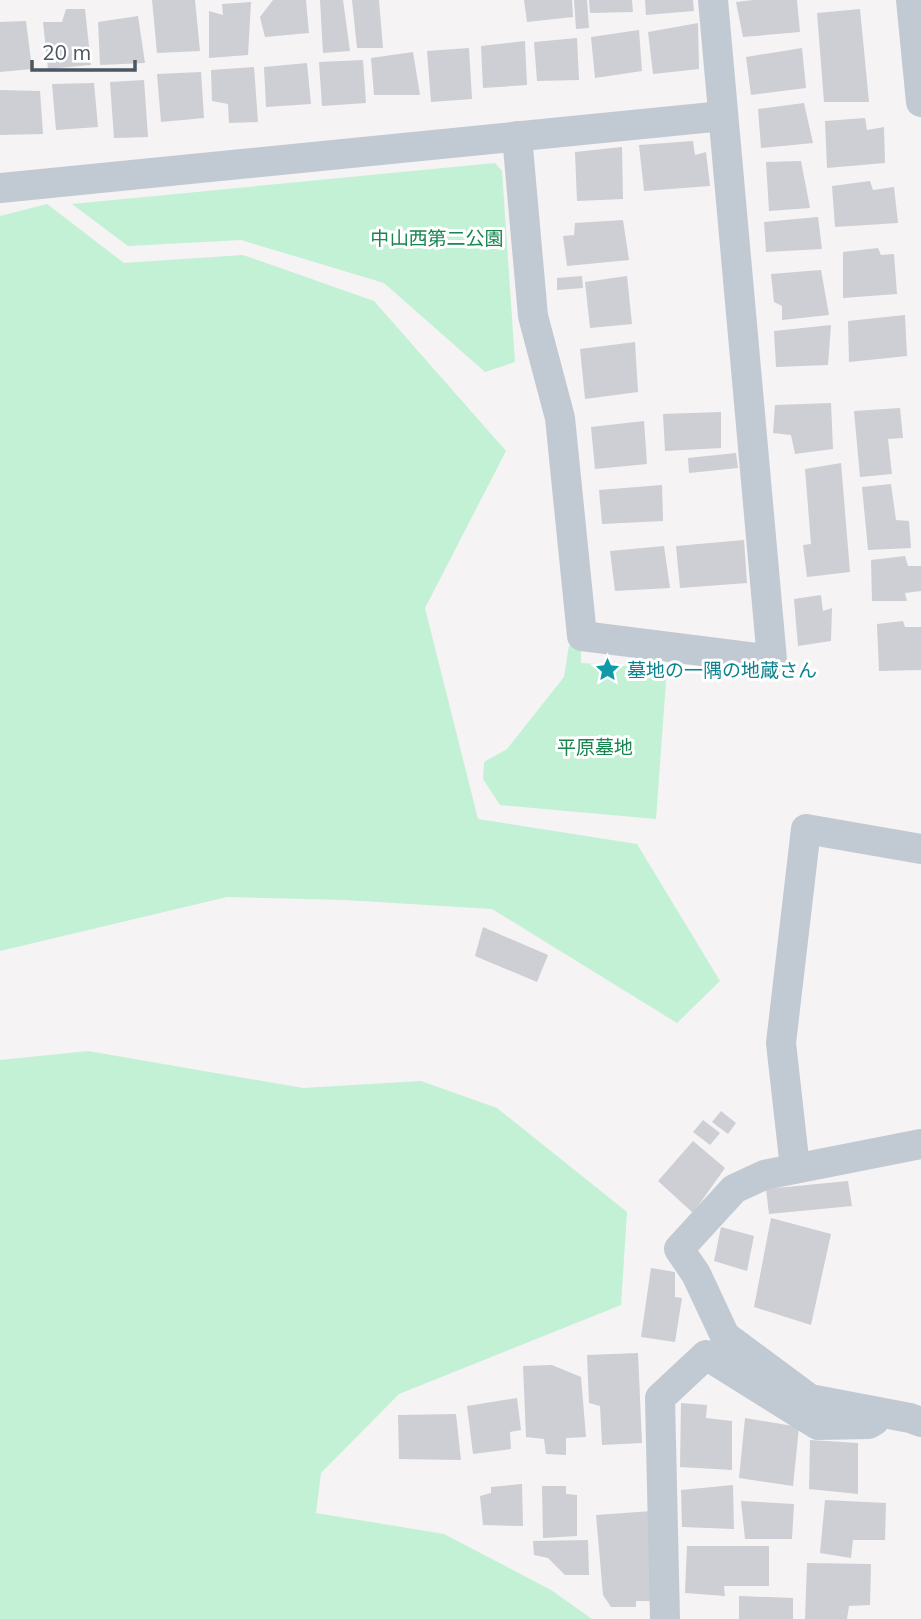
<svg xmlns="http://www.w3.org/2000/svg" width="921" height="1619" viewBox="0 0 921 1619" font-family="Mulish,'Noto Sans JP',sans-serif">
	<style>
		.green { fill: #c3f1d5 }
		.building { fill: #cdcfd5 }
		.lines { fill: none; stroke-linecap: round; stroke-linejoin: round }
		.minor { stroke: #c1cad2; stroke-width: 30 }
		.labels { text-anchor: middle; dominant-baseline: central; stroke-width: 6; stroke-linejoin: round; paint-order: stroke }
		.park-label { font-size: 19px; fill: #17864f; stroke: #fff }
		.culture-label { font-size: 19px; fill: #0d838f; stroke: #fff; text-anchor: start }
	</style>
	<rect width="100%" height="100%" fill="#f5f3f3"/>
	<path class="green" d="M495,163L502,171L515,362L485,372L384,283L241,240L128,246L72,204Z
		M47,204L124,263L243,255L374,301L506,451L425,608L478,819L637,844L720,981L677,1023L492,909L345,900L227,897L0,951V216Z
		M569,646H581V663L667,668L656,819L500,805L483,779L484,762L507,749L564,677Z
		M88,1051L303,1088L421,1081L497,1108L627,1212L621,1305L399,1394L321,1473L316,1513L444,1534L551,1590L592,1619H0V1060Z"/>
	<path class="building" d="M152,0H195L200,51L157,53Z
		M273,0H306L309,33L265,37L260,17Z
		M320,0H343L350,51L323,53Z
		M352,0H379L383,48H357Z
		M524,0H572L573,17L527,22Z
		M574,0H587L589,28L576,29Z
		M589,0H632L633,12L590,13Z
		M645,0H693L694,11L646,15Z
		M753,0H797L800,32L743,37L736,2Z
		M251,2L248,55L209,58V11L223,15L222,4Z
		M66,9H85L91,65L48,69L43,22H62Z
		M860,9L869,102H824L817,13Z
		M138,16L145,63L100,65L98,22Z
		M26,21L32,69L0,72V22Z
		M698,23L699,69L653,74L648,32Z
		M639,30L642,71L595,78L591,37Z
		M577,38L579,80L537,81L534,42Z
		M525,41L527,85L483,88L481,46Z
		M469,48L472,99L431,102L427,51Z
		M802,48L806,88L751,95L746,57Z
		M413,52L420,95H374L371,58Z
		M363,60L366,103L322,106L319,62Z
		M307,63L311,104L266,107L264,67Z
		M254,67L258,122L229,123L228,104L212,101L211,70Z
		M201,72L204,118L161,122L157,74Z
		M144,80L148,137L114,138L110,82Z
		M94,83L98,127L56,130L52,84Z
		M0,90L40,91L43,134L0,135Z
		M804,103L813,143L761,148L758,109Z
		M865,118L867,130L884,127L885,163L827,168L825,121Z
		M693,141L695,155L706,152L710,186L644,191L639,145Z
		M622,147L623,199L577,201L575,152Z
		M801,161L810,208L769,211L766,162Z
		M870,181L873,190L894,187L898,223L835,227L832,186Z
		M818,217L822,249L766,252L764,222Z
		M623,220L629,260L567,266L563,236L574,235L575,223Z
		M878,248L881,255L894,254L897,294L843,298V252Z
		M821,270L829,315L782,320V306L774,302L771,274Z
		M582,276L583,288L557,290V278Z
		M627,276L632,324L590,328L585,282Z
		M905,315L907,356L849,362L848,321Z
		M831,325L828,365L776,367L774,331Z
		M635,342L638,392L585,399L580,349Z
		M831,403L833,449L795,454L791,435L773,433L775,405Z
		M900,408L903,438L888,439L892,474L860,477L854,411Z
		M721,412V448L665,451L663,414Z
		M644,421L647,464L595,469L591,427Z
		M736,453L738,468L689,473L688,458Z
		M841,463L850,572L807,577L803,545L811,544L805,469Z
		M891,484L896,520L909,521L911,548L868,550L862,487Z
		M662,485L663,521L602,524L599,490Z
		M744,540L747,583L680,588L676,546Z
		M664,546L670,588L615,591L610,551Z
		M905,556L908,566H921V591L905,593L907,601H872L871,560Z
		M821,595L823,611L832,608L831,641L798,646L794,599Z
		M903,621L905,627H921V670L879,671L877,624Z
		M483,927L548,955L537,982L475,956Z
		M721,1111L736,1123L728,1134L712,1122Z
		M703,1120L720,1133L710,1145L693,1132Z
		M693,1141L725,1168L693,1213L658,1181Z
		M848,1181L852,1206L769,1214L766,1189Z
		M771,1218L831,1234L811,1325L754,1307Z
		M721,1227L754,1236L747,1271L714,1261Z
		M651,1268L675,1272V1297L682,1298L675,1342L641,1337Z
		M638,1353L642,1443L602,1445L600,1406L589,1403L587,1355Z
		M552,1365L581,1377L586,1437L566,1438V1455L546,1454L544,1439L526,1437L523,1366Z
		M517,1398L521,1430L510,1432L511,1449L473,1454L467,1406Z
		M681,1403L707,1405L706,1418L732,1421V1470L680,1467Z
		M456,1414L461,1460L399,1459L398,1415Z
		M745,1418L799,1427L793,1486L739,1478Z
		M810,1440L858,1443V1494L809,1489Z
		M522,1484L523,1526L483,1525L480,1496L491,1493V1487Z
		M733,1485L734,1529L682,1527L681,1490Z
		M542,1486H566V1494L577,1495V1536L543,1538Z
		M825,1500L886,1503L885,1540H853L851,1558L820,1553Z
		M741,1501L794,1504L792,1539H745Z
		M652,1511L653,1601H636V1607H611L603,1595L596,1515Z
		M588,1540L589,1575H565L548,1558L534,1555L533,1541Z
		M687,1546H769V1586H724L725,1596L685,1593Z
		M807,1563L871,1564L870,1605L849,1606L847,1619H805Z
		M739,1596L793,1598V1619H739Z"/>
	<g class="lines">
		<path class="minor" d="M911,0L921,102
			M517,136L533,316L560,418L582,636L772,660L713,0
			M0,188L723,116
			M921,1144L764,1175L734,1189L679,1249L696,1274L725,1336L810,1399L910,1418L921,1422
			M795,1168L781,1043L806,829L921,849
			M665,1619L660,1398L706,1355L818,1425L869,1424L874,1421"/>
	</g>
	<defs>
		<symbol id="sight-bare" viewBox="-9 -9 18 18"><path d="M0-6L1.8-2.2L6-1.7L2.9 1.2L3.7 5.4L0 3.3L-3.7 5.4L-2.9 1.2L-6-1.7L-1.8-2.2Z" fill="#0f9aa8" stroke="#fff" stroke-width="2.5" paint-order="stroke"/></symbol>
	</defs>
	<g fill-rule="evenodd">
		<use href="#sight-bare" x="590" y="652" width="35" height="35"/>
	</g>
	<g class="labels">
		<g class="park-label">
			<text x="437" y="238">中山西第二公園</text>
			<text x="595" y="747">平原墓地</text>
		</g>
		<g class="culture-label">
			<text x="627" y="670">墓地の一隅の地蔵さん</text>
		</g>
	</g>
	<path d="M32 60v10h103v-10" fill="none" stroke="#4a5661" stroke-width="3.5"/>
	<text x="42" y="60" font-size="21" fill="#4a5661" stroke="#ffffff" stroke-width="5" paint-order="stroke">20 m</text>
</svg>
